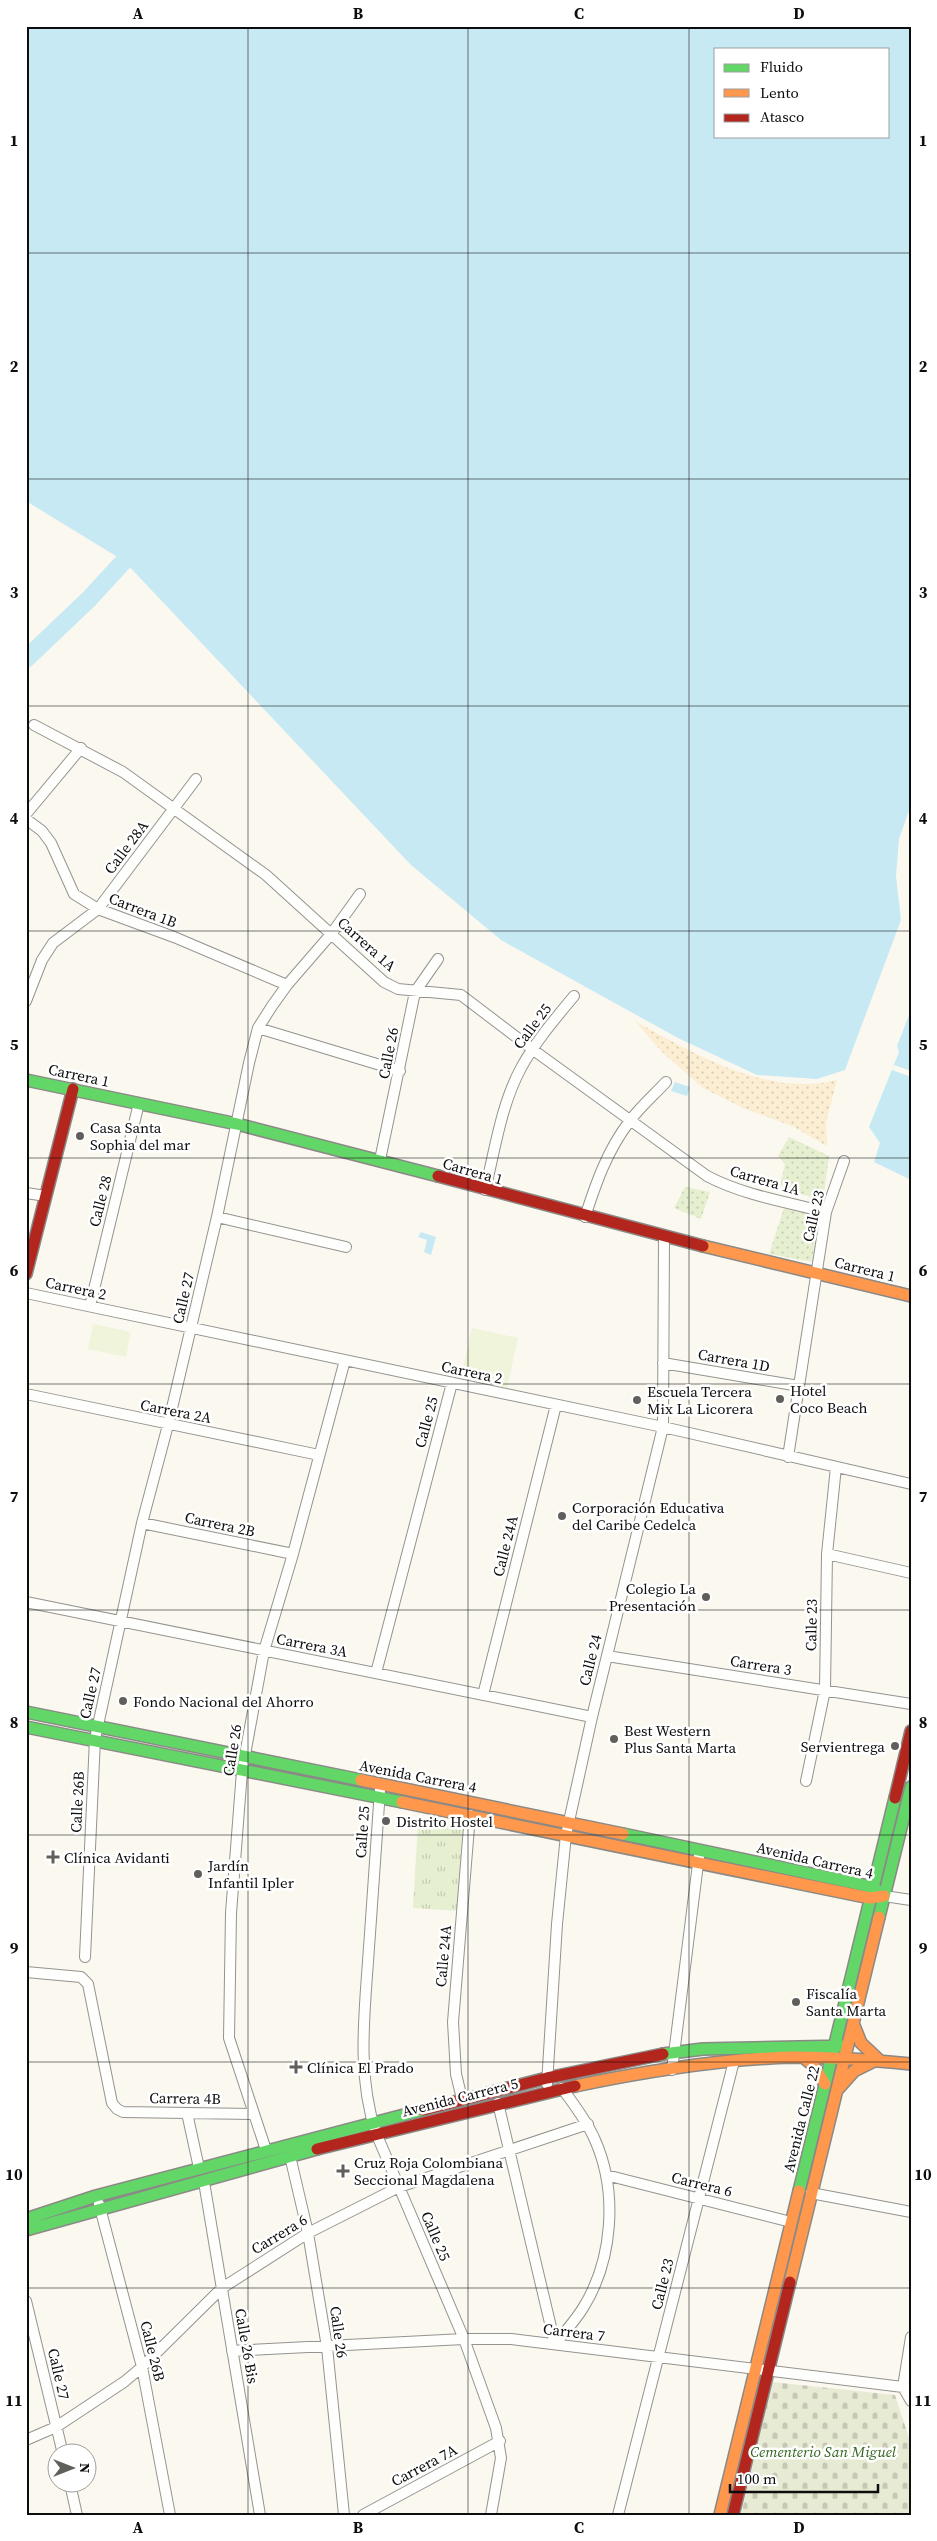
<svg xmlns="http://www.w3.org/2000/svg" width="937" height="2541" viewBox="0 0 937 2541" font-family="'Source Serif 4',serif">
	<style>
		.grass { fill: url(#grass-dots) }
		.sand { fill: url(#sand-dots) }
		.cemetery { fill: url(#cemetery-stones) }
		.park { fill: url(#park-tufts) }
		.pitch { fill: #eff4da }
		.water { fill: #c7e9f4; fill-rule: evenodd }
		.pier { fill: #fbf8f0 }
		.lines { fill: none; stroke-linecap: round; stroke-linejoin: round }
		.river { stroke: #c7e9f4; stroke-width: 18 }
		.street-casing { stroke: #94938f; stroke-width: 12 }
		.fast-casing { stroke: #8b8986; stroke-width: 14 }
		.slow-casing { stroke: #8b8986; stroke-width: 14 }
		.jam-casing { stroke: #8b8986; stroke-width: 14 }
		.street { stroke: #fefefd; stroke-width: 10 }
		.fast { stroke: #63d668; stroke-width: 11 }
		.slow { stroke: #ff974d; stroke-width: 11 }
		.jam { stroke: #b3261e; stroke-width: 11 }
		.grid { fill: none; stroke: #0d0d0d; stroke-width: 1; stroke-opacity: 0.55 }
		.poi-dot { fill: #605f5c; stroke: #fff; stroke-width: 2 }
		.labels { text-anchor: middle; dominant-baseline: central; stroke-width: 5; stroke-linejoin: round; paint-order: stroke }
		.street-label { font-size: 15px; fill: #0d0d0d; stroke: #fff }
		.poi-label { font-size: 15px; fill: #0d0d0d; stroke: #fff; text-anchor: start }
		.park-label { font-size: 15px; font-style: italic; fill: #32641d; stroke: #fff }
		.neatline { fill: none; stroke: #0d0d0d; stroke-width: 2 }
		.grid-label { font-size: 16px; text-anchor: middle; font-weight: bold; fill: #0d0d0d }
	</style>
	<defs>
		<pattern id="grass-dots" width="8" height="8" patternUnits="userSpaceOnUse" patternTransform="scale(1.25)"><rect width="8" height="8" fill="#e6f0d0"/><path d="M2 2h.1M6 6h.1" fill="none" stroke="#c4cdb1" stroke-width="1.8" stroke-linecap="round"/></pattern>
		<pattern id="sand-dots" width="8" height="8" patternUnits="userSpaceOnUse" patternTransform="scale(1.25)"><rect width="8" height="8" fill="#fbeed2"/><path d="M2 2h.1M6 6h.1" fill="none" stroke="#d6cbb3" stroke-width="1.8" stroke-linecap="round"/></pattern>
		<pattern id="cemetery-stones" width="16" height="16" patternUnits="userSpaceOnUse" patternTransform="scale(1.25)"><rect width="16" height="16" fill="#e8ebd4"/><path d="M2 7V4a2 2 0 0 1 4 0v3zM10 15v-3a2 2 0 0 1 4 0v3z" fill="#c6c8b5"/></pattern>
		<pattern id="park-tufts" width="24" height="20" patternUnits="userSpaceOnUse" patternTransform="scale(1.25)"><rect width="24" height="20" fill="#e6f0d0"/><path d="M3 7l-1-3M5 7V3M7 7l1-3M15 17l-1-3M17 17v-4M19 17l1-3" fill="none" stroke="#c4cdb1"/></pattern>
	</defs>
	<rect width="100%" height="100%" fill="#fbf8f0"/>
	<path class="grass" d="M789,1137L829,1156L823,1200L785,1190V1187L780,1185L785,1164L778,1156Z
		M685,1187L710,1192L701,1219L674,1208Z
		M784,1208L810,1214L816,1218L813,1262L769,1254Z"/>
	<path class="sand" d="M635,1021C692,1053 769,1098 837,1080L826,1122L827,1146L792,1126L743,1108L703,1088L662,1052Z"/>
	<path class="cemetery" d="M772,2382L895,2395L911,2444V2515H741Z"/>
	<path class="park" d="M418,1823L463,1826L458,1911L413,1908Z"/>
	<path class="pitch" d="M93,1324L131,1332L126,1357L88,1349Z
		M472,1328L518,1338L507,1388L461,1378Z"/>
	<path class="water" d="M26,26H911V805L899,839L896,876L901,920L845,1070L817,1079L757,1075L678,1038L501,940L411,865L124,561L26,501ZM716,49H888V136H716Z
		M911,1010V1180L874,1162L880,1143L869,1127L899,1052L897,1046Z
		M675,1082L690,1087L687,1096L671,1091Z
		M421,1232L436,1237L431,1255L424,1252L427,1240L418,1237Z"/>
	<path class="pier" d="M894,1065L911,1071V1077L892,1070Z"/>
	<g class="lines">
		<path class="river" d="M26,659L89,599L124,561"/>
		<defs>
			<path id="street" d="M34,725L123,772L266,875L384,982L398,989L461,995L532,1049L707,1176C743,1195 786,1202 826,1212
				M26,814L81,748
				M26,819L42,831L51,843L74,894L98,909L174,937L287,985
				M26,1001L42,960L53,943L98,909L196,779
				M258,1028L400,1071
				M380,1160L415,992L438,959
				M485,1190C495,1150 501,1105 521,1068C535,1042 555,1019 574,996
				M26,1193L46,1196
				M217,1217L346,1247
				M585,1217C596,1183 607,1151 629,1122C639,1108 654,1095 666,1082
				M26,1293L663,1427L911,1484
				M90,1306L139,1103
				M663,1363L799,1386
				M26,1394L319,1455
				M788,1457L826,1212L844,1161
				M142,1523L293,1554
				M827,1554L911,1573
				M26,1602L592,1717
				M607,1656L911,1704
				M376,1673L452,1383
				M483,1695L556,1405
				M806,1781L825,1690L827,1554L836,1467
				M380,1790C376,1843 373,1895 369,1947C365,2010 356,2073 376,2133L464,2339L496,2428L501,2458L491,2515
				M884,1896L911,1900
				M85,1957L95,1739L142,1523L168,1425L217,1217L249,1063L258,1028L272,1006L287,985L332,933L360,894
				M26,1972L81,1977L88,1984L112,2103L117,2109L123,2112L252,2114
				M672,2070L699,1856
				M547,2084L557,1924L566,1835L592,1717L663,1427L664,1237
				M462,2099L456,2074L453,2022L470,1815
				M498,2103L555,2344
				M187,2113L199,2168
				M266,2150L229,2038L231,1913L242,1771L264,1651L293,1554L345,1360
				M290,2156L308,2233L327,2347L344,2515
				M606,2175L791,2222
				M204,2182L260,2515
				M811,2193L911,2212
				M99,2204L142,2367L170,2515
				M26,2301L63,2454
				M911,2337L903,2387L911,2401
				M555,2344C564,2333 575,2321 583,2308C613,2260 618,2192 595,2140C587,2121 574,2105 562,2088
				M232,2351L464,2339H511L911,2388
				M26,2440L56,2427L124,2382L142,2367L222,2288L308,2233L399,2187L588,2124
				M70,2484L77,2515
				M363,2515L500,2441
				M618,2515L734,2061"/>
			<path id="fast" d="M26,1080L237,1124L438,1176
				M26,1712L361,1780
				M26,1727L402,1802
				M623,1834L873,1887L884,1896
				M879,1917L911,1787
				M663,2054L703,2049L847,2046
				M799,2191L895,1798
				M26,2219L96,2196L423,2110
				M26,2230L317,2149"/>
			<path id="slow" d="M703,1246L911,1296
				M361,1780L623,1834
				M402,1802L870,1898L884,1896
				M803,2057L814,2066L825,2084
				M575,2086C647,2071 720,2059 793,2057C833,2057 872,2060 911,2064
				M838,2089L854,2071L878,2059L861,2043L853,2023
				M790,2282L879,1917
				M720,2515L799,2191"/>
			<path id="jam" d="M438,1176L703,1246
				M26,1274L73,1089
				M895,1798L911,1731
				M423,2110L547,2078L663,2054
				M317,2149L575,2086
				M733,2515L790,2282"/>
		</defs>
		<use href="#street" class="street-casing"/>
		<use href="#fast" class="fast-casing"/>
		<use href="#slow" class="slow-casing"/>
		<use href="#jam" class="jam-casing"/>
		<use href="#street" class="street"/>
		<use href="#fast" class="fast"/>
		<use href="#slow" class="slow"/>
		<use href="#jam" class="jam"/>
	</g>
	<path class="grid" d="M248,26V2515M468,26V2515M689,26V2515M26,253H911M26,479H911M26,706H911M26,931H911M26,1158H911M26,1384H911M26,1610H911M26,1835H911M26,2062H911M26,2288H911"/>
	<g class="poi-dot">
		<circle cx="80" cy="1136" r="5"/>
		<circle cx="780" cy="1399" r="5"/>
		<circle cx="637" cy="1400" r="5"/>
		<circle cx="562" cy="1516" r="5"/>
		<circle cx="706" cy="1597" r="5"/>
		<circle cx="123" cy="1701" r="5"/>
		<circle cx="614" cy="1739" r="5"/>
		<circle cx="895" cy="1746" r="5"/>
		<circle cx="386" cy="1821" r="5"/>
		<path d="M50.5 1849.5h5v5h5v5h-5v5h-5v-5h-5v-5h5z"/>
		<circle cx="198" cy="1874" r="5"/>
		<circle cx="796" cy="2002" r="5"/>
		<path d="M293.5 2059.5h5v5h5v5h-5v5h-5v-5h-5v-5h5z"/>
		<path d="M340.5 2163.5h5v5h5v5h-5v5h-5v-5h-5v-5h5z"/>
	</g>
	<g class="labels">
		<g class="street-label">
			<text transform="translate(126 847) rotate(-53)">Calle 28A</text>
			<text transform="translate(143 910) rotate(21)">Carrera 1B</text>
			<text transform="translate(367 944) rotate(42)">Carrera 1A</text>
			<text transform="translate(532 1026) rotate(-53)">Calle 25</text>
			<text transform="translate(388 1053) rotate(-79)">Calle 26</text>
			<text transform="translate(79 1075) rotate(12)">Carrera 1</text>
			<text transform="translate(473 1171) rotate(16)">Carrera 1</text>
			<text transform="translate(765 1180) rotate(16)">Carrera 1A</text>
			<text transform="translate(100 1201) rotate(-76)">Calle 28</text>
			<text transform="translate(813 1216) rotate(-77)">Calle 23</text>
			<text transform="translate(865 1269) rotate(14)">Carrera 1</text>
			<text transform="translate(76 1288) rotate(12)">Carrera 2</text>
			<text transform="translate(183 1298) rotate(-77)">Calle 27</text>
			<text transform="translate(734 1360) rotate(10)">Carrera 1D</text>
			<text transform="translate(472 1372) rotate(12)">Carrera 2</text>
			<text transform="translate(176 1411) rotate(11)">Carrera 2A</text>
			<text transform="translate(426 1422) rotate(-75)">Calle 25</text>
			<text transform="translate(220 1524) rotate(12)">Carrera 2B</text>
			<text transform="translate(505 1546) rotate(-76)">Calle 24A</text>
			<text transform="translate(811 1625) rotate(-89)">Calle 23</text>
			<text transform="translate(312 1645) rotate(11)">Carrera 3A</text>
			<text transform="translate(590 1660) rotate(-76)">Calle 24</text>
			<text transform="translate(761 1665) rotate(9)">Carrera 3</text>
			<text transform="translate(90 1693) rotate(-77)">Calle 27</text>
			<text transform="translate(232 1750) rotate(-81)">Calle 26</text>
			<text transform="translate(418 1776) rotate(11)">Avenida Carrera 4</text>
			<text transform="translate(77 1802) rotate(-87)">Calle 26B</text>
			<text transform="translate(362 1832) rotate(-86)">Calle 25</text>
			<text transform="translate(815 1860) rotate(13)">Avenida Carrera 4</text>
			<text transform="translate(443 1956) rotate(-85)">Calle 24A</text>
			<text transform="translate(460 2097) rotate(-14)">Avenida Carrera 5</text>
			<text transform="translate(185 2098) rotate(1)">Carrera 4B</text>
			<text transform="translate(801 2119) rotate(-76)">Avenida Calle 22</text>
			<text transform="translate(702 2184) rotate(14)">Carrera 6</text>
			<text transform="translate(279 2234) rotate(-31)">Carrera 6</text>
			<text transform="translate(436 2236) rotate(67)">Calle 25</text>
			<text transform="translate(662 2284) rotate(-76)">Calle 23</text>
			<text transform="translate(339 2332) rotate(82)">Calle 26</text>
			<text transform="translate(574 2332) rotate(7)">Carrera 7</text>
			<text transform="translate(247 2346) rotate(80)">Calle 26 Bis</text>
			<text transform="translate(153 2351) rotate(76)">Calle 26B</text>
			<text transform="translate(59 2374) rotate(77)">Calle 27</text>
			<text transform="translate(424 2465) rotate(-28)">Carrera 7A</text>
		</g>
		<g class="poi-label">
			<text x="90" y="1127">Casa Santa<tspan x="90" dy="17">Sophia del mar</tspan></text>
			<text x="790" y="1390">Hotel<tspan x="790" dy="17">Coco Beach</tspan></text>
			<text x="647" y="1391">Escuela Tercera<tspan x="647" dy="17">Mix La Licorera</tspan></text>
			<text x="572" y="1507">Corporación Educativa<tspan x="572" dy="17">del Caribe Cedelca</tspan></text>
			<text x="696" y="1588" text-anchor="end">Colegio La<tspan x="696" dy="17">Presentación</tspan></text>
			<text x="133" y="1701">Fondo Nacional del Ahorro</text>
			<text x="624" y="1730">Best Western<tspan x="624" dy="17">Plus Santa Marta</tspan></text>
			<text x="885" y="1746" text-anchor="end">Servientrega</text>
			<text x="396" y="1821">Distrito Hostel</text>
			<text x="64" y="1857">Clínica Avidanti</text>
			<text x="208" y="1865">Jardín<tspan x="208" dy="17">Infantil Ipler</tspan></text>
			<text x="806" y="1993">Fiscalía<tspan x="806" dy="17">Santa Marta</tspan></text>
			<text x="307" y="2067">Clínica El Prado</text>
			<text x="354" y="2162">Cruz Roja Colombiana<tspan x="354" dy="17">Seccional Magdalena</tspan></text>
		</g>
		<g class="park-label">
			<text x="823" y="2451">Cementerio San Miguel</text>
		</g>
	</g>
	<rect width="937" height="2541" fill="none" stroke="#ffffff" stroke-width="55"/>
	<rect x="714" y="48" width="175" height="90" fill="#ffffff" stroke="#9e9e9e"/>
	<rect x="724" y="64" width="25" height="8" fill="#63d668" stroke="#9e9e9e"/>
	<text x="760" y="72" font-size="15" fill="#0d0d0d">Fluido</text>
	<rect x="724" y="89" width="25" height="8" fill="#ff974d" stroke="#9e9e9e"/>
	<text x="760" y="98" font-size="15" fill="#0d0d0d">Lento</text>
	<rect x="724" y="114" width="25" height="8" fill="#b3261e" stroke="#9e9e9e"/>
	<text x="760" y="122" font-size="15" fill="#0d0d0d">Atasco</text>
	<g transform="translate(72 2468) rotate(90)"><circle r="24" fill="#ffffff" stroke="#9e9e9e"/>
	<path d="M0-4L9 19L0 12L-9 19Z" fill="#605f5c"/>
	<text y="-8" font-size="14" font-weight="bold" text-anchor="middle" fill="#0d0d0d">N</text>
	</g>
	<path d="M730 2484v8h148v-8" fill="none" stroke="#0d0d0d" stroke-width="2.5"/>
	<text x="737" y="2484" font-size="15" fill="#0d0d0d" stroke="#ffffff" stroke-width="4" paint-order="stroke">100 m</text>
	<rect x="28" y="28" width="882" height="2486" class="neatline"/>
	<g class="grid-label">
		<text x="138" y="19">A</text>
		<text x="358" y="19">B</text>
		<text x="579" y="19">C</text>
		<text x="799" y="19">D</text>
		<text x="14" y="146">1</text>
		<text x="923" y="146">1</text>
		<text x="14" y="372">2</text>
		<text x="923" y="372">2</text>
		<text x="14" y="598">3</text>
		<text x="923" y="598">3</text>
		<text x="14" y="824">4</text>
		<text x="923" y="824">4</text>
		<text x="14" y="1050">5</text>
		<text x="923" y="1050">5</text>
		<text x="14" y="1276">6</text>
		<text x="923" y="1276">6</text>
		<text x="14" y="1502">7</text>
		<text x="923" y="1502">7</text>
		<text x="14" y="1728">8</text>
		<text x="923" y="1728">8</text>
		<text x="14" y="1954">9</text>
		<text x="923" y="1954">9</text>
		<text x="14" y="2180">10</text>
		<text x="923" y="2180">10</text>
		<text x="14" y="2406">11</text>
		<text x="923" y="2406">11</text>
		<text x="138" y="2533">A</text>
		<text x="358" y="2533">B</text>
		<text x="579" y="2533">C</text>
		<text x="799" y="2533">D</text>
	</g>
</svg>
